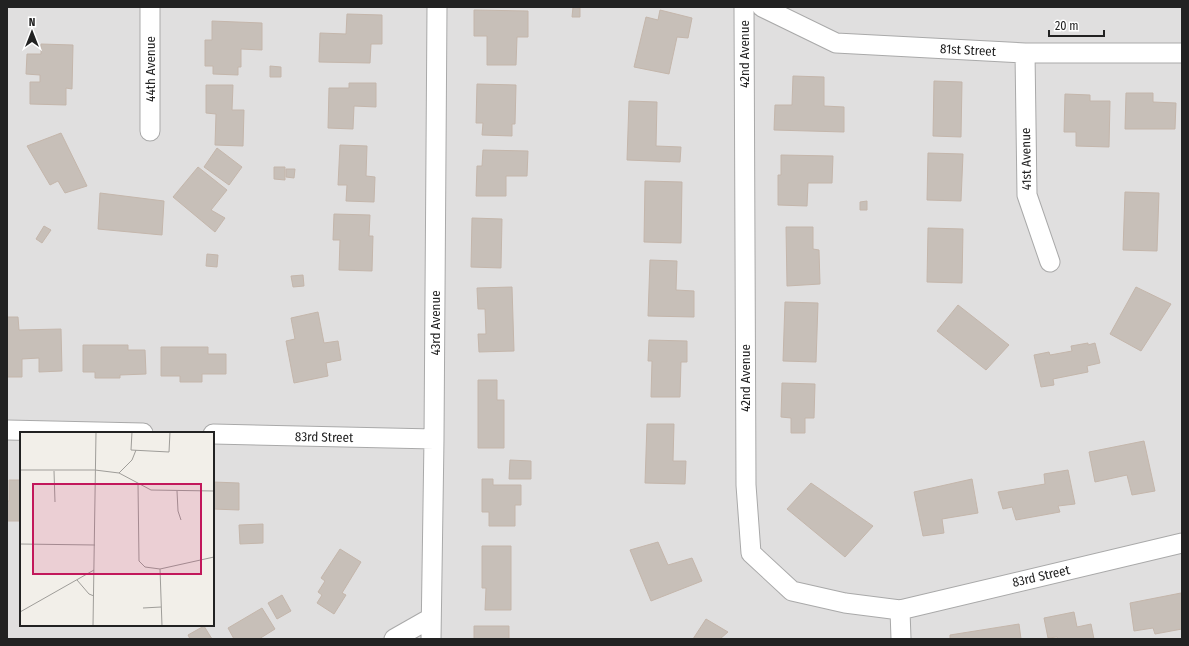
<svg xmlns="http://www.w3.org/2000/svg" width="1189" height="646" viewBox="0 0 1189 646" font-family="'Fira Sans Condensed',sans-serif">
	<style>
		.residential { fill: #e0dfdf; fill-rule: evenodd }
		.building { fill: #c7bfb8; stroke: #c4b6ab }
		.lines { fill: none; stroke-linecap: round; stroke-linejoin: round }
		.minor-casing { stroke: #a9a9a9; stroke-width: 21 }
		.minor { stroke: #fff; stroke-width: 19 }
		.labels { text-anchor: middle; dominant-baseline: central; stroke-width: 3; stroke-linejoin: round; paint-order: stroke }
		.street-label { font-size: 13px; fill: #222; stroke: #fff }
		.inset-road { fill: none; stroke: #9f9d99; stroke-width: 1 }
		.view { fill: #c2185b; fill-opacity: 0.15; stroke: #c2185b; stroke-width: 2 }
		.inset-edge { fill: none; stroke: #222; stroke-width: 2 }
	</style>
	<rect width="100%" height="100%" fill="#f2efe9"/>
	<path class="residential" d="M7,7H1182V639H7ZM21,433H213V625H21Z"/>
	<path class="building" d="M573,7L580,8V17H572Z
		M474,10L528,11V37H517L516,65H487V36H474Z
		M660,10L692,18L688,38L677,37L669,74L634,67L646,17L658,20Z
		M347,14L382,15V44H371L370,63L319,62L320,33L346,34Z
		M212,21L262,23V50L241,49V67H238V75L213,74V66H205V40H212Z
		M41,44L73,45L72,89L66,88V105L30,104V82H40V75L26,74L27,54H41Z
		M270,66L281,67V77H270Z
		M793,76L824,77V106L844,107V132L774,130L775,105H792Z
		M934,81L962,82L961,137L933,136Z
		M349,83H376V107L354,106L353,129L328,128L329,88H349Z
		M477,84L516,85L515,124H512V136L482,135L483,123H476Z
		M206,85H233L232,110H244L243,146L215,145L216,114L206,113Z
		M1126,93H1153V102L1176,103L1175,129H1125Z
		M1065,94L1090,95V101H1110L1109,147L1076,146V132H1064Z
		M629,101L657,102L656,146L681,147L680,162L627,160Z
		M61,133L87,186L65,193L58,181L50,185L27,146Z
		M340,145L367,146L366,176L375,177L374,202L346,201L347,185H338Z
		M217,148L242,167L229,185L204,167Z
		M483,150L528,151L527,176H506V196H476L477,166H482Z
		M928,153L963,154L961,201L927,200Z
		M781,155L833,156L832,183H808L807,206L778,205V175H781Z
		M198,167L227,190L211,210L225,218L215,232L173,197Z
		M274,167H285V180L274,179Z
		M286,169H295L294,178L286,177Z
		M645,181L682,182L681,243L644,242Z
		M1125,192L1159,193L1157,251L1123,250Z
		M100,193L164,201L162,235L98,229Z
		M867,201V210H860V202Z
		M334,214L370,215L369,236H373L372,271L339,270L340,240H333Z
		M472,218L502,219L501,268L471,267Z
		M44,226L51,230L42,243L36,239Z
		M786,227H813V249L819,250L820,284L787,286Z
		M928,228L963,229L962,283L927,282Z
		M207,254L218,255L217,267L206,266Z
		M650,260L677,261L676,290L694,291V317L648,316Z
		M303,275L304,286L293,287L291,276Z
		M512,287L514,351L479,352L478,334H486L485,309H478L477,288Z
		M1136,287L1171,304L1141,351L1110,334Z
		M785,302L818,303L816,362L783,361Z
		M958,305L1009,345L986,370L937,331Z
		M318,312L324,343L338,341L341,360L326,363L328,376L294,383L286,341L295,339L291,318Z
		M7,317H18L19,330L61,329L62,371L39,372V358L22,359V377H7Z
		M649,340L687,341V362H681L680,397H651L652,361H648Z
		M1088,343V345L1095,343L1100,363L1087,366L1088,372L1053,379L1054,385L1041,387L1034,355L1049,352L1050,355L1072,351L1071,346Z
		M83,345H128V350H145L146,374L120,375V378H95V372H83Z
		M161,347H208V354H226V374H202V382H180V376H161Z
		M478,380H497V400H504V448H478Z
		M782,383L815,384L814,418H805V433H791V418L781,417Z
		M647,424H674L673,461H686L685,484L645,483Z
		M1144,441L1155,491L1132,495L1127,475L1095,482L1089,452Z
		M510,460L531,461V479H509Z
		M1068,470L1075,504L1058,506L1060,512L1016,520L1012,507L1003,509L998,492L1045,484L1044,474Z
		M482,479H493V485H521V505H515V526H489V512H482Z
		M972,479L978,513L942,519L944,533L923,536L914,492Z
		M9,480H21V521H7V501H9Z
		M213,482L239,483V510L213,509Z
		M811,483L873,526L845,557L787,509Z
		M263,524V543L240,544L239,525Z
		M658,542L668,565L692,558L702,581L651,601L630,550Z
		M482,546H511V610H485L486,588H482Z
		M340,549L361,562L342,593L346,595L334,614L317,603L322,595L318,592L325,581L321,578Z
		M1181,593L1182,598V629L1155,634L1153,628L1134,631L1130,603Z
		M282,595L291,611L277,619L268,603Z
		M262,608L275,629L259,639H234L228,628Z
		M1074,612L1077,627L1091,624L1094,639H1058L1057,637L1048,638L1044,618Z
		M706,619L728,632L720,639H693Z
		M1019,624L1021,639H950V635Z
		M204,626L212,639H190L188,635Z
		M474,626H509V639H474Z"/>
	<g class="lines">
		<defs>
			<path id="minor" d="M150,7V131
				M744,7L746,485L751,553L792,591L845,603L900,610L1182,543
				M762,7L836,43L1025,53H1182
				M1025,53L1027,195L1050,262
				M7,430L143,433
				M213,434L434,439
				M900,610L901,639
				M394,639L431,618
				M431,639L434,439L437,7"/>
		</defs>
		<use href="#minor" class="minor-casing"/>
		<use href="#minor" class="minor"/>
	</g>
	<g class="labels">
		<g class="street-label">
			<text transform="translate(968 50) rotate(3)">81st Street</text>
			<text transform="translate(744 54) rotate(-90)">42nd Avenue</text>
			<text transform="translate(150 69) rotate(-90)">44th Avenue</text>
			<text transform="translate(1026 159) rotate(-91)">41st Avenue</text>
			<text transform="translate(435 323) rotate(-90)">43rd Avenue</text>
			<text transform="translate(745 378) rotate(-90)">42nd Avenue</text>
			<text transform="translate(324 437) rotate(1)">83rd Street</text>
			<text transform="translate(1041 576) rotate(-13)">83rd Street</text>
		</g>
	</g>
	<g transform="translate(20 432)">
		<rect width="194" height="194" fill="#f2efe9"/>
		<path class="inset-road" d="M112,0L111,18L149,20L150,0M0,38H75L99,41L131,58L194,59M34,39L35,70M99,41L112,28L116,18M118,51L119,129L125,135L140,137L194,125M157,59L158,79L161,88M0,112L75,113M140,137L142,194M57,148L69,162L74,164M123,176L141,175M0,180L74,138M73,194L76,0"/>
		<path class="view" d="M13,52H181V142H13Z"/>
		<rect width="194" height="194" class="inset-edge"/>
	</g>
	<rect width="1189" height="646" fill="none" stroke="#222222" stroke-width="16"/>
	<g transform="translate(32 32)" stroke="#ffffff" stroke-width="3" paint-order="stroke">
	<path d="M0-3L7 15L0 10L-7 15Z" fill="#222222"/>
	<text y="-6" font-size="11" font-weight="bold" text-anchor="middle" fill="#222222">N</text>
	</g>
	<path d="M1049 30v6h55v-6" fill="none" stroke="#222222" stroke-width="2"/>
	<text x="1055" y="30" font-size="12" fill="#222222" stroke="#ffffff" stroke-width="3" paint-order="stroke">20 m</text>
</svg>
